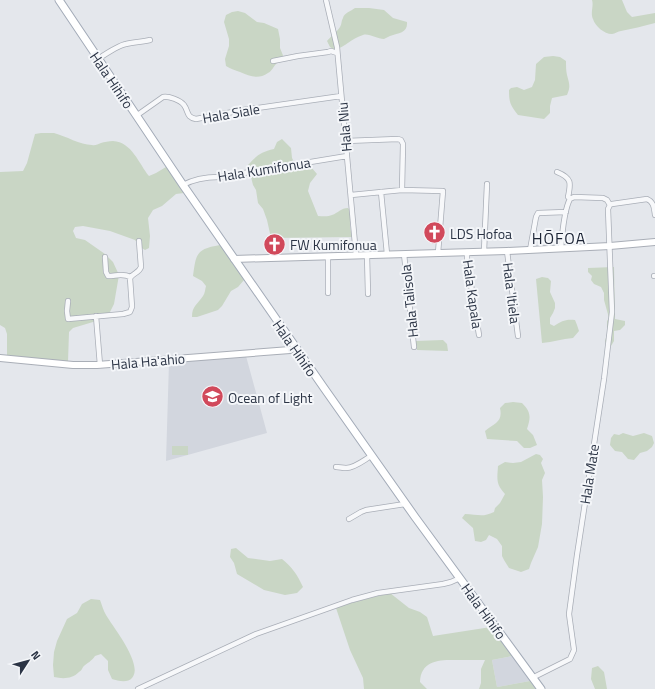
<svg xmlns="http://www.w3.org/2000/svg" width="655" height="689" viewBox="0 0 655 689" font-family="'Titillium Web',sans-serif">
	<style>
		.built { fill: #d2d6de }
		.green { fill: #c9d6c5 }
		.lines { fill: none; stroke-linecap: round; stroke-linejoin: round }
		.street-casing { stroke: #a9aeb7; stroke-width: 6 }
		.secondary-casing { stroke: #a9aeb7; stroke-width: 8 }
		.primary-casing { stroke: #a3abb8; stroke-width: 9 }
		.street { stroke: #f7f8fa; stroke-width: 4.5 }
		.secondary { stroke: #fff; stroke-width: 6 }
		.primary { stroke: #fff; stroke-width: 7 }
		.labels { text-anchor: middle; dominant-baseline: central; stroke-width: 4; stroke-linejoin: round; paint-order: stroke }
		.street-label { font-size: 14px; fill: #2b3445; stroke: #f4f6f9 }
		.poi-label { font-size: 14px; fill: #2b3445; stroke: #f4f6f9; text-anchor: start }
		.quarter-label { font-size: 16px; letter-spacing: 1px; fill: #1d2536; stroke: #f4f6f9 }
	</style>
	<rect width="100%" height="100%" fill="#e4e7ec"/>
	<path class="built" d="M246,356L267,433L166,461L169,362Z
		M512,656L530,681L497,687L492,660Z"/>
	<path class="green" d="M592,0H622L627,12L632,17L655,13V23C643,26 632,29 621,31C618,31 615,34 612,34C604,34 595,26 593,19C590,13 594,6 592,0Z
		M355,8H369L384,10L393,18L407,22C408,33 399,33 390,36C388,37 386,38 384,39C377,39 369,33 363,35C352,38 345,47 335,50L330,47L327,41C331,36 337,32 340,27C342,24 341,21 343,18C344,13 351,11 355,8Z
		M238,11L245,13L257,22L264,23L278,29L280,39V48L284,58C281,60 278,61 276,64C273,67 272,71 268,73C258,80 250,76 240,72C235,70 231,69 226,66L225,59L229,46V39L224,22L226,15L232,12Z
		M553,56L560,57L566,61C566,66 566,71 567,75C569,83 571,86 567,95L552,98L550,106V113L544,119L518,115C510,105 509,102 509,90L511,88L517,87L524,90L532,87L535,80L536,64L544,57Z
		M41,133C45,133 50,133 54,133C66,136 80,145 92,145C95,146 98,144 101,143C104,142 109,141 113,141C132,142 139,164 149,176L156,173L166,167L184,193L176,194L162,206L153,210L148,218L150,236L149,248L145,250L140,247L135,240L110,231L83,226L75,227L73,231L76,238L85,240L105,254L113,262L119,275L114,304L110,312L93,322L73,328L69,332L68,362L7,356V334L5,328L0,325V172L23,171L27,163L35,134Z
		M282,139L291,148L292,158L295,164L300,169L311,167L317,174L310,183L308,191L318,216C322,216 328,217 332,215C338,213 341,208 348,208C353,214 351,218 350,224C350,229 351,233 353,237L271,238L267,220L263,209L258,203L256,190L253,185L248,165C257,155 261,152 274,149L277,142Z
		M220,245L244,280L238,287L231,291L222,306L218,310L197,317H192C192,306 197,305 203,296C205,293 205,290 206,286L202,281L193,276C196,254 196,249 220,245Z
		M614,267L615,319L625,321V325L620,330L614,331V341L611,346H607L605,341L607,334V321L609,318L604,300V293L601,287L594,284L591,280L592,276L588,272V268Z
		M542,277L548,278L551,281L550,292L555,303V308L553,313L550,318V324L554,326C562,321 565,319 575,320L577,325L579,331L573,338C562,339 553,342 542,343L536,279Z
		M443,340L447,344L448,351L417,350L415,341Z
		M513,402L522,403C531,412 531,417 527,429L533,435L537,445L530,448H524L517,441L487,439L485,431C495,423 503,422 500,408L505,403Z
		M623,433L633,436L644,433L652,436L654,443L652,447L647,451L640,453L634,460L628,459L622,452L615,451L610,445L611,438L614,434L619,435Z
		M172,446H188V455H172Z
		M536,454L540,455L543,459L541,463L545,473L542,480L543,497L542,524L538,547L531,563L529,569L521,572L509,568L504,560L502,556V546L497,539L489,535L486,540L481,542L475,541L473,528L462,518L465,514C477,514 482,518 494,512L495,508L500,503L505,494C496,484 497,480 498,466L505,462L513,463L521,462Z
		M236,548L248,558L270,561L282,559C292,567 297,574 303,587L297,593L285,595L264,590L237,574L234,563L230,557L231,549Z
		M390,593L409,608L420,612L427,617L433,636L491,627L512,656L492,660L497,687L530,681L536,689H479L481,683V669L485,660C478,660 471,660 463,660C445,660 421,657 420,682L427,689H364L363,678L350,650L336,608L354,602Z
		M91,599L100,600C102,605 103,610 106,615C113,627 144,665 132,678C128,683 118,681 112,679L108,670V661L101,654L95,656C92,661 87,663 83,667C82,669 81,671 79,672C72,679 63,679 54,677L53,665L54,652L57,641L67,619L77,613L82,604Z
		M598,666L604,672L607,689H595L591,679L592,668Z"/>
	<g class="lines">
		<defs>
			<path id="street" d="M326,0L337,47L356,255
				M98,59C104,55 119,45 126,44C134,42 142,42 150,40
				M273,61L298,56L328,52L331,51L337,53
				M136,116L163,97C169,96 180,100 184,105C189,112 186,117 196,119L243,110L341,96
				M346,141L398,139L401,140L403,144L402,190L351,195
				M557,172C572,178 571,183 568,197L570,199C564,210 562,235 561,248
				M183,185C194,179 206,177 219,177L347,156
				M402,190L443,191L438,253
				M381,192L387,254
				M570,199L574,197L603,198L607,200L610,205
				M610,205L612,204L647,199C654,202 654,208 655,215
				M530,250L536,217L538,213L566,212
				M484,251L487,184
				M507,251L518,336
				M467,252V260L479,335
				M404,254L414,347
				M367,255L368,294
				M105,257L106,272L108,276C116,276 123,273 130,277
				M654,276H655
				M328,293V256
				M68,301L67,311L68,319L123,314L130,312L132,307L130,278C133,273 139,273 141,267L139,241
				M96,316L100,365
				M336,467C340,467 342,468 346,468C355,468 364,460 371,456
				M349,519L361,512L366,510L405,504
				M532,678L570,659L574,650L569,614L577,555L604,379L612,312L608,209L610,205
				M138,689L256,634L352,600L378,593L443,584L451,582L460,578"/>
			<path id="secondary" d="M234,259L507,251L610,246L655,242
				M0,358L73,365H97L290,350L295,347"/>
			<path id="primary" d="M59,0L183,185L324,388L415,517L541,689"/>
		</defs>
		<use href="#street" class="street-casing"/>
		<use href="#secondary" class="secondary-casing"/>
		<use href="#primary" class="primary-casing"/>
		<use href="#street" class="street"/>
		<use href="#secondary" class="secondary"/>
		<use href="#primary" class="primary"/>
	</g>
	<defs>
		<symbol id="church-disc" viewBox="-11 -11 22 22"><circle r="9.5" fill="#d1495b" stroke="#f4f6f9"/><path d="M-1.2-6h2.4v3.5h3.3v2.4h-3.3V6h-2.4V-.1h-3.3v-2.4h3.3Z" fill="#fff"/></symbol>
		<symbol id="school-disc" viewBox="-11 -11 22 22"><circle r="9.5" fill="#d1495b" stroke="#f4f6f9"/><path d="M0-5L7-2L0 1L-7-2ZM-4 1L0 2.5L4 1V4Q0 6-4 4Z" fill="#fff"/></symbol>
	</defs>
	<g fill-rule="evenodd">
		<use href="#church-disc" x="422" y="220" width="25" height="25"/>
		<use href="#church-disc" x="262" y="232" width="25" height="25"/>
		<use href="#school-disc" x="200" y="384" width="25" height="25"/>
	</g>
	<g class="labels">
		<g class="street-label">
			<text transform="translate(112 80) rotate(56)">Hala Hihifo</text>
			<text transform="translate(231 113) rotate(-10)">Hala Siale</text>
			<text transform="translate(344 127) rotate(-95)">Hala Niu</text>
			<text transform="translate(264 169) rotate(-9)">Hala Kumifonua</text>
			<text transform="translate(512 293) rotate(83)">Hala 'Itiela</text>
			<text transform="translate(473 294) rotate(82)">Hala Kapala</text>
			<text transform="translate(409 301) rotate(-96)">Hala Talisola</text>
			<text transform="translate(295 348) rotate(55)">Hala Hihifo</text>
			<text transform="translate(148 361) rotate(-5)">Hala Ha'ahio</text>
			<text transform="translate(589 474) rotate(-81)">Hala Mate</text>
			<text transform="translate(484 611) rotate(54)">Hala Hihifo</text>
		</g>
		<g class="poi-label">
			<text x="450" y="233">LDS Hofoa</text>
			<text x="290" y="244">FW Kumifonua</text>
			<text x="228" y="397">Ocean of Light</text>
		</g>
		<g class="quarter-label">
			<text x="559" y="238">HŌFOA</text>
		</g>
	</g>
	<g transform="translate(28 661) rotate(54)" stroke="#f4f6f9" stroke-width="3" paint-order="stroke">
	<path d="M0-3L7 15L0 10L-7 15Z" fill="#2b3445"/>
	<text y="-6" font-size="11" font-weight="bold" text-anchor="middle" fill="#2b3445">N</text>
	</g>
</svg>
